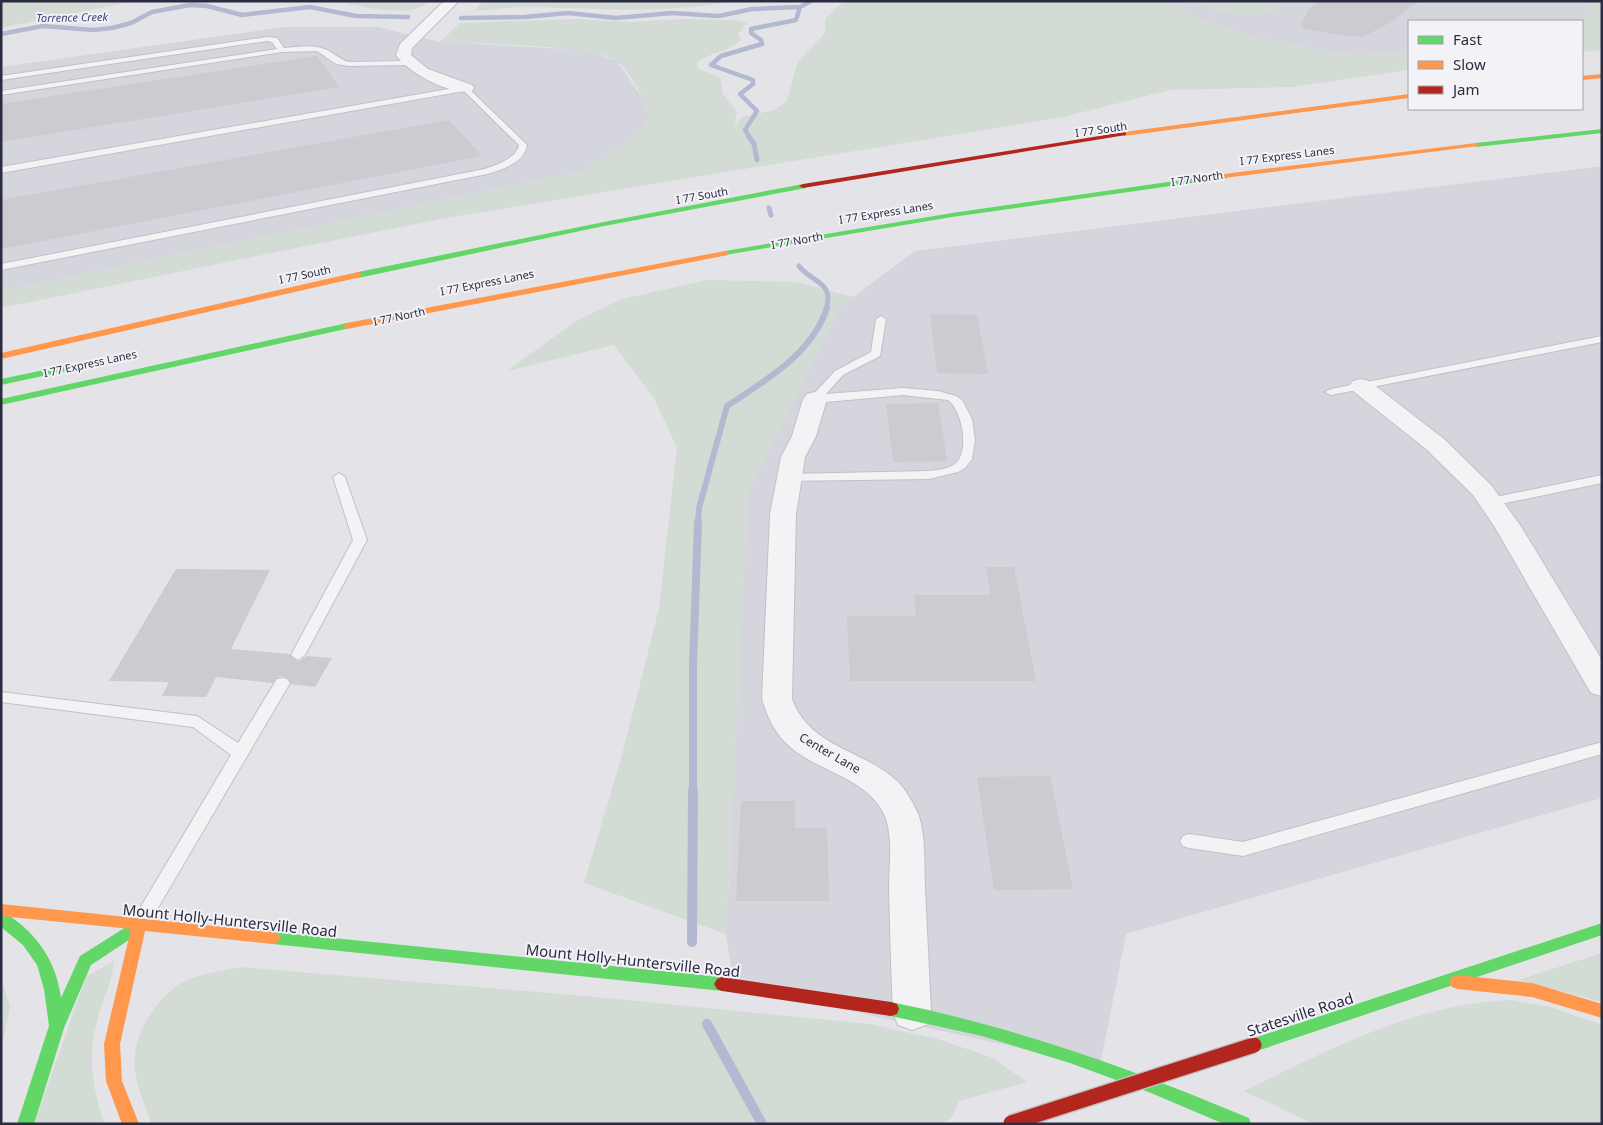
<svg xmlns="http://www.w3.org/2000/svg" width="1603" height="1125" viewBox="0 0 1603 1125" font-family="'Noto Sans',sans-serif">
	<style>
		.built { fill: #d4d5dd }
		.green { fill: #d2dbd4 }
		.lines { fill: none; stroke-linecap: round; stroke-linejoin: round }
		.stream-far4 { stroke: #b4b9d2; stroke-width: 4.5 }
		.stream-far3 { stroke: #b4b9d2; stroke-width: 5 }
		.stream-far2 { stroke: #b4b9d2; stroke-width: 6 }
		.stream-far1 { stroke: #b4b9d2; stroke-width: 8 }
		.stream { stroke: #b4b9d2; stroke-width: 10 }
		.building { fill: #cbcbd0 }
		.lane-casing { stroke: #c1c1c5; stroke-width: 2 }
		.street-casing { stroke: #c1c1c5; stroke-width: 2 }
		.lane { fill: #f3f3f5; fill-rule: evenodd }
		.street { fill: #f3f3f5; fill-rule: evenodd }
		.fast { fill: #63d668; fill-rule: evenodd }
		.slow { fill: #ff974d; fill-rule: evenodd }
		.jam { fill: #b3261e; fill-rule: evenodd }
		.jam-bridge-casing { stroke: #c0c1c6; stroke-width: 18; stroke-linecap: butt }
		.jam-bridge { stroke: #b3261e; stroke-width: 15 }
		.labels { text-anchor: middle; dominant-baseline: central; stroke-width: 4; stroke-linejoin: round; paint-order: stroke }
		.far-water-label { font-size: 11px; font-style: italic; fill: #373f73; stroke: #f2f2f7 }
		.far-street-label { font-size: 11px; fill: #2b2c41; stroke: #f2f2f7 }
		.street-label { font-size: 12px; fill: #2b2c41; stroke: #f2f2f7 }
		.near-street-label { font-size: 15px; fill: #2b2c41; stroke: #f2f2f7 }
	</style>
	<rect width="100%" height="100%" fill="#e4e4e8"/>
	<path class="built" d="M1171,1H1602L1582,35V21H1409V50L1353,56L1257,38L1186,15Z
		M284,27H378L440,42L585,50L617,61L643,99L650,118L633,139L584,171L1,291V67Z
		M1602,166V798L1126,934L1100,1066L734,985L726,934L748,490L842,305L915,251Z"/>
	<path class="green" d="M1,1H134L1,28Z
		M334,1H429C410,21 359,5 334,1Z
		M483,1H731C665,15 595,8 528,7C510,7 492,10 474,11Z
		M844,1H1171L1186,15L1257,38L1352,56L1409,50V70L1292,87L1170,90L1063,117L445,218L1,308V291L584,171L633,139L650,118C644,99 633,75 618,62C597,44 474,44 440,42L460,23L578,19L630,22L681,19L736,20L747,23L738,34L741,39C730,53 710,51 697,63L698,69L720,77L723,94L737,111L734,127L743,117L774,110L787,101L797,63L825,33V19Z
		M1201,1H1278L1281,7C1268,20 1212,17 1201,1Z
		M1581,1H1602V50L1582,52V24L1595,11Z
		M707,280L796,282L853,297L842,305L748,490L726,934L584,883L621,759L659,608L677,448L654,398L614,345L507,371L576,321L622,299Z
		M1602,953V1002L1518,980Z
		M114,961C112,982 102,1001 97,1021C87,1056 93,1089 104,1124H34L86,977Z
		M240,967L585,996L869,1024L938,1039L993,1058L1027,1082L959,1101L952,1117L943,1124H151C146,1107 138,1089 135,1072C130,1043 151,1005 174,988C192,974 219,972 240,967Z
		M1,977L10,1007L1,1050Z
		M1510,1000L1551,1007L1602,1025V1124H1314L1244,1091C1328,1050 1415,1004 1510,1000Z"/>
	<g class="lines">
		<path class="stream-far4" d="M461,18L525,17L568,13L616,18L672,13L719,16L752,9L800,7L811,1
			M1,34L43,26L93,30L112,28L131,23L152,12L190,5L207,6L242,15L310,7L356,16L408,17
			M750,138L745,130L757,111L740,94L753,84V80L711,65L721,56L762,44L761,40L751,33V29L796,20L800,7"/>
		<path class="stream-far3" d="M749,137L754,144L757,160
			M769,208L771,215
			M799,266C812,283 835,282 826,309"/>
		<path class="stream-far2" d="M698,524L699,508L727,406C766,380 811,355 827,308"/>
		<path class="stream-far1" d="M693,791V665L698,522"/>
		<path class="stream" d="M692,942L693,790
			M707,1024L762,1124"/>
	</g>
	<path class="building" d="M1320,1H1419L1391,22L1363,37L1353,35L1349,37L1301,28L1304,25H1301L1308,10Z
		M317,56L339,87L1,142V104Z
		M449,120L482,156L1,249V200Z
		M930,314L977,315L988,374L937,373Z
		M938,403L947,461L893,462L886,404Z
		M986,567H1014L1036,681H850L847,616H916L914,595H991Z
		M176,569L270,570L231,649L289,654L298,662L307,656L332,658L315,687L291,684L288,678L282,676L277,677L273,683L216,677L206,697L162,696L169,682L109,681Z
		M1050,776L1073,889L994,890L977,777Z
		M741,801H795V828H827L829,901H736Z"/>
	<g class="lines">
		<defs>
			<path id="lane" d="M267,37L277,38L284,48C297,47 312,44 324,49C334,52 339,60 349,62L408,61L412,63L408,65L349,66L336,64L317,51L282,52L1,95V91L277,49L272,42L267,41L1,80V76Z
				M466,86L527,145C525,162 502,170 487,174L1,270V264L485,169C496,165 516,159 519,145L464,91L1,173V167Z
				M881,316L886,319L880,356L843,375L826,394L903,388L938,391L956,396L962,400L972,419L975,440L972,459L965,468L958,472L929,479L784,481L782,478L784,475L788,474L929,471C938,470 949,469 956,463C970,450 962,410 948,400L903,395L815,403L809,399L835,371L871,352L876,319Z
				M1602,336V342L1331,395L1325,392L1331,389Z
				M339,473L345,477L367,540L305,655L298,660L291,655L353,540L333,477Z
				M1602,475V483L1491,506L1484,502L1491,498Z
				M282,678L287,679L290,683L145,930L139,932L133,930L130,925L133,920L231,755L193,727L1,702V692L197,716L238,743L277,679Z
				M1602,742V754L1243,856L1189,848L1183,846L1180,841L1183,836L1189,834L1243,842Z"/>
			<path id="street" d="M444,1H459L412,48L411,55L428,69L472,85L474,88L472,91C451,96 407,72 396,55L400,44Z
				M1361,379L1369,381L1444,439L1491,485L1520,525L1602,660V696L1591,693L1494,526L1473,495L1426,449L1353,391L1349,386L1353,381Z
				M815,392L823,394L827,399L816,436L805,457L796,514L792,699C810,748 862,749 897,781C906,790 914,804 919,816C926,839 924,864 925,888C927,930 929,971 931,1013L926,1025L912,1030L898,1025L893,1013C891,971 890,929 889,887C889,865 894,833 883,812C863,775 813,771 785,742C773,730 767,715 762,699L770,514L781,457L792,436L803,399L807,394Z"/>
		</defs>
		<use href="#lane" class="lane-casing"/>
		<use href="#street" class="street-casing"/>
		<use href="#lane" class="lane"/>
		<use href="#street" class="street"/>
		<path class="fast" d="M1602,129V133L1476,147L1472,145L1476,143Z
			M1224,174H1227V178L952,217L725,255L721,253L725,251L952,213Z
			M803,184H806V188L604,226L358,278L354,275L358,272L604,222Z
			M347,323L351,326L350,328L1,405V399Z
			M68,365L71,366V370L1,385V379Z
			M1,912C8,914 12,918 18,922C43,942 57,967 61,998L80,956L134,922L139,920L144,922L146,926L144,930L91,965L64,1028L34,1124H17L49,1026L44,989L37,965L23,945L1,927Z
			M1602,923V935L1254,1052L1248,1050L1246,1045L1248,1040L1254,1038Z
			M273,932L722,977L727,979L730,984L727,989L722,991L273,944L268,942L265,938L268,934Z
			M891,1002C1015,1027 1133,1069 1249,1118L1251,1124H1224L1151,1093L1070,1063L982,1036L891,1016L885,1014L883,1009L885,1004Z"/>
		<path class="slow" d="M1602,74V78L1582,80V76Z
			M1409,94V98L1124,136L1121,134L1124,132Z
			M1476,143L1480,145L1478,146L1224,178L1220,176L1224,174Z
			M725,251H728V255L347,329L343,326L347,323Z
			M358,272L361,273V277L1,359V353Z
			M1,904L273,932L278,934L281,938L278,942L273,944L145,931L120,1044L122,1081L139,1124H122L106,1081L104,1044L131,929L1,916Z
			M1457,975L1532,983L1602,1004V1018L1532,997L1457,989L1452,987L1449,982L1452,977Z"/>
		<path class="jam" d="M1124,132L1126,133V135L803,188L799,186L803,184Z
			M722,977L891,1002L897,1004L899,1009L897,1014L891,1016L722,991L717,989L714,984L717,979Z"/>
		<defs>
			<path id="jam-bridge" d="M1011,1123L1254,1045"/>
		</defs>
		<use href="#jam-bridge" class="jam-bridge-casing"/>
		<use href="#jam-bridge" class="jam-bridge"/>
	</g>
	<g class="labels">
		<g class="far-water-label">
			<text transform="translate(72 17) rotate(-1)">Torrence Creek</text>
		</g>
		<g class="far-street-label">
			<text transform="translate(1101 129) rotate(-8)">I 77 South</text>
			<text transform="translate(1287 155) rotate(-7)">I 77 Express Lanes</text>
			<text transform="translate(1197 178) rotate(-8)">I 77 North</text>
			<text transform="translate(702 195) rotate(-10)">I 77 South</text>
			<text transform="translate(886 212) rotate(-9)">I 77 Express Lanes</text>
			<text transform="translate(797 240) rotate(-10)">I 77 North</text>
			<text transform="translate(305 274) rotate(-12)">I 77 South</text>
			<text transform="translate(487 282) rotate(-11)">I 77 Express Lanes</text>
			<text transform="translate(399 316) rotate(-12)">I 77 North</text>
			<text transform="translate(90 363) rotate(-12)">I 77 Express Lanes</text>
		</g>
		<g class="street-label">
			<text transform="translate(830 753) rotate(30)">Center Lane</text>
		</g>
		<g class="near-street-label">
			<text transform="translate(230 920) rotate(6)">Mount Holly-Huntersville Road</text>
			<text transform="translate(633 960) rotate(6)">Mount Holly-Huntersville Road</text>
			<text transform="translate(1300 1014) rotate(-18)">Statesville Road</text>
		</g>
	</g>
	<rect width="1603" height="1125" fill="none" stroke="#2b2c41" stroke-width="5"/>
	<rect x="1408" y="20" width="175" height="90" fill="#f2f2f7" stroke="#a2a3ae"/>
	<rect x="1418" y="36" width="25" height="8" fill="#63d668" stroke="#a2a3ae"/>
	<text x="1453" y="45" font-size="15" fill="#2b2c41">Fast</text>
	<rect x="1418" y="61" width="25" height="8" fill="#ff974d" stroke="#a2a3ae"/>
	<text x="1453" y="70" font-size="15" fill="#2b2c41">Slow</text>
	<rect x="1418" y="86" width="25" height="8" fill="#b3261e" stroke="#a2a3ae"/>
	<text x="1453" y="95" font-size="15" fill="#2b2c41">Jam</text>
</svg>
